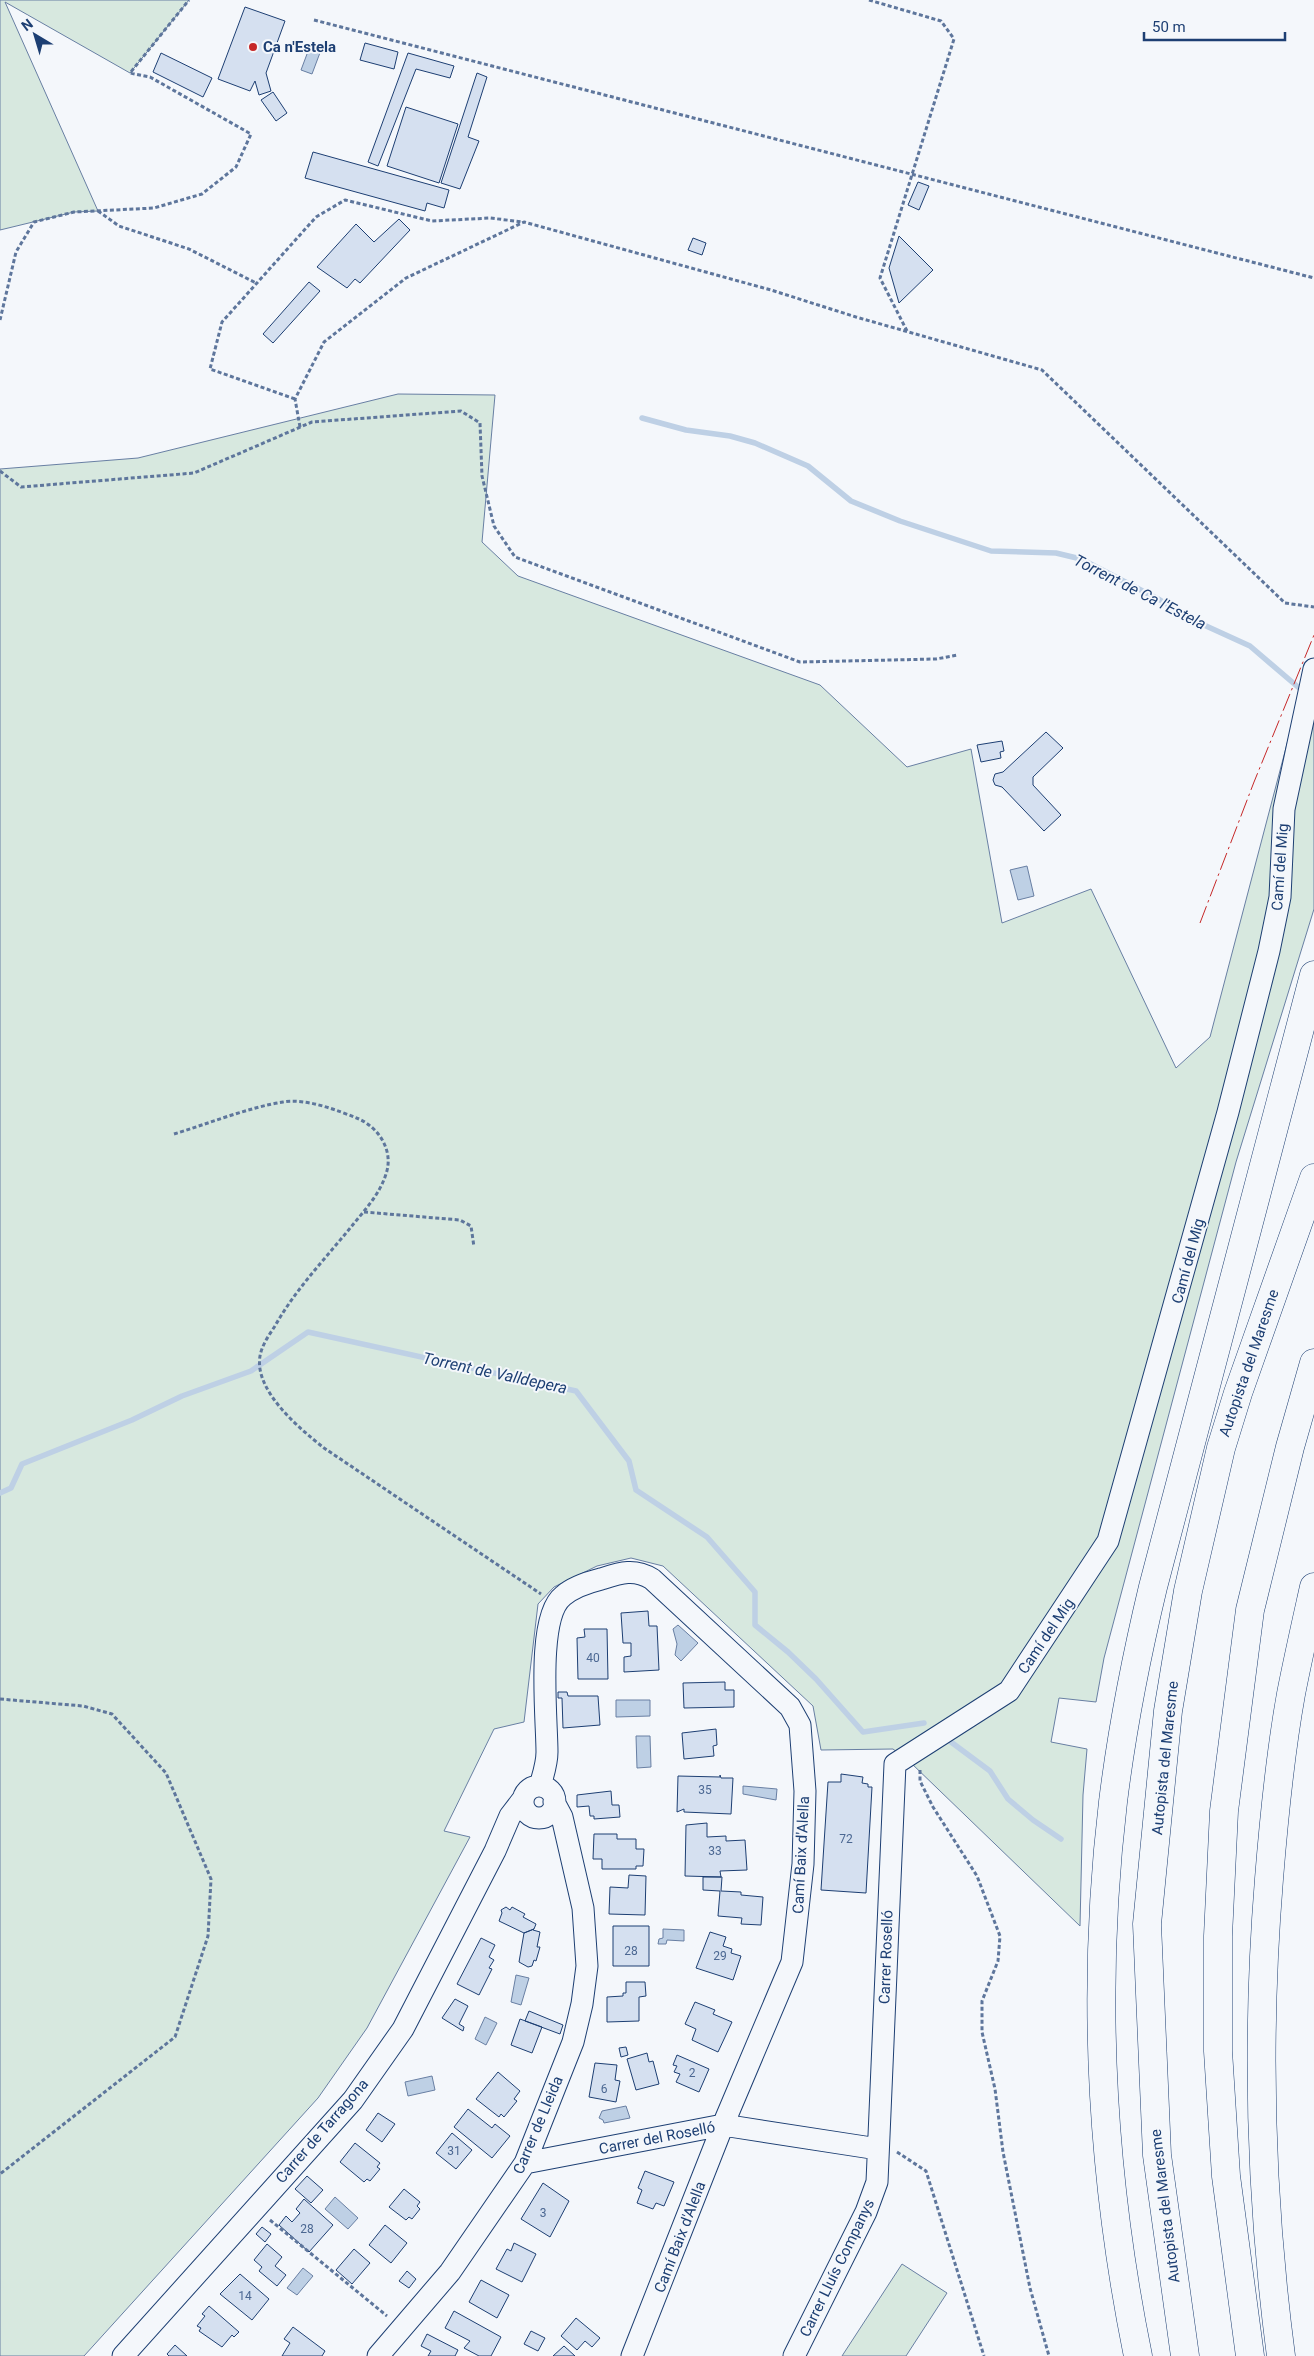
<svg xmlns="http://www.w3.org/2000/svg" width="1314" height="2356" viewBox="0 0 1314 2356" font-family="Roboto,sans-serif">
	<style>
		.green { fill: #d7e8df; stroke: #687fa3 }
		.water { fill: #bed0e5; stroke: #687fa3 }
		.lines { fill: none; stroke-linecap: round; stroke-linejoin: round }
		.stream { stroke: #bed0e5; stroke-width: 5.5 }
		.building { fill: #d5e0f0; stroke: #1d3f73 }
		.minor-casing { stroke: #1d3f73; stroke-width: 23 }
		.highway-casing { stroke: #1d3f73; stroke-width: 29 }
		.path { stroke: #5e769c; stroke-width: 3; stroke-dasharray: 4 2.5; stroke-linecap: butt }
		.minor { stroke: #f4f7fb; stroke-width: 21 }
		.highway { stroke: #f4f7fb; stroke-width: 28 }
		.power { stroke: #c62828; stroke-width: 1; stroke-dasharray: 18 4 2.5 4; stroke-linecap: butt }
		.poi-dot { fill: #c62828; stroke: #f4f7fb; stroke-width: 2 }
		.labels { text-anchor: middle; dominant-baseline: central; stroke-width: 4; stroke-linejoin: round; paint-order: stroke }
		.number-label { font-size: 12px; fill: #4b6792 }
		.poi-label { font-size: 15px; font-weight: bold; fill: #1d3f73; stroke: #f4f7fb; text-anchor: start }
		.street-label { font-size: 15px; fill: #1d3f73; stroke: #f4f7fb }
		.water-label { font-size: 16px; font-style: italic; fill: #1d3f73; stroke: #f4f7fb }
	</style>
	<rect width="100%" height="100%" fill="#f4f7fb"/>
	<path class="green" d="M0,0H189L130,73L5,2L98,211L74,212L0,230Z
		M398,394L495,395L482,542L518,576L820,685L907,767L971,749L1002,923L1091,889L1176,1068L1210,1037L1303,683L1314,687V909L1236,1162L1104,1658L1096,1702L1059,1698L1051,1742L1087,1749L1083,1795L1080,1926L910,1762L893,1749L821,1750L813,1706L663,1566L631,1558L597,1566L554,1587L538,1604L524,1722L494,1729L444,1831L470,1837L367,2028L318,2098L84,2356H0V469L138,458Z
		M902,2264L947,2293L906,2356H842Z"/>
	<path class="water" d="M310,46L321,50L312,74L301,70Z
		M1027,866L1034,896L1018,900L1010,870Z
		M678,1625L698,1643L681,1661L675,1655L677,1644L673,1629Z
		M616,1700H650V1716L616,1717Z
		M636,1736H650L651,1767L637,1768Z
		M743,1786L777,1789L776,1800L743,1794Z
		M663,1929L684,1930V1941L667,1940L666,1944H658L659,1939L663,1938Z
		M516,1975L529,1978L521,2005L511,2002Z
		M485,2017L497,2023L486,2045L475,2039Z
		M432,2076L435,2090L408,2096L405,2082Z
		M626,2106L630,2118L604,2123L603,2120L599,2118L602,2111Z
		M335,2197L358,2218L348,2229L325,2209Z
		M303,2268L313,2276L297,2295L287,2288Z"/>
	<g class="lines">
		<path class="stream" d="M642,418L686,430L730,436L755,443L808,466L851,501L900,521L991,551L1056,553L1081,559L1160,600L1193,620L1250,646L1305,693
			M0,1493L11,1488L22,1464L132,1420L182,1396L251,1371L308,1332L576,1391L629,1461L636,1490L707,1537L755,1592V1625L788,1652L816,1679L863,1732L924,1723
			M951,1742L990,1771L1008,1799L1033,1820L1061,1839"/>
	</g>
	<path class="building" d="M245,7L285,21L266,73L271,91L259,95L255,81L250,91L218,79Z
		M365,43L398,52L394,69L360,60Z
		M161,53L212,78L203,97L153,72Z
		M408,53L454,66L450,78L416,69L378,166L368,162Z
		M477,73L487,77L468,137L479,141L460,189L441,183Z
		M273,92L287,113L276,121L261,100Z
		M406,107L458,124L439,183L387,166Z
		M313,152L449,190L444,208L427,203L425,211L305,178Z
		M918,182L929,186L919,210L908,205Z
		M399,219L410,230L360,283L355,279L347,288L317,267L356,224L374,242Z
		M899,236L933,270L899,303L889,268Z
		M693,238L706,243L702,255L688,250Z
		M309,282L320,291L273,343L263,334Z
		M1046,732L1063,748L1033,777V785L1061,815L1044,831L1002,787L995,785L993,780L995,774L1003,772Z
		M1002,741L1004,751L1000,752L1001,758L981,762L977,745Z
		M648,1611L649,1626H657L659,1670L624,1672V1657L631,1656V1643H623L621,1613Z
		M584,1629H607L608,1679H578L577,1638L585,1637Z
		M725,1682V1690H734V1707L684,1708L683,1683Z
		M558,1692H567L568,1696H598L600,1725L563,1728L562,1698H558Z
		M716,1729L717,1745L713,1746L714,1756L684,1759L682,1733Z
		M841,1774L863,1777L862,1783L868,1784V1787H872L866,1893L821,1890L828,1782H841Z
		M720,1775L721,1778H733L731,1814L684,1812V1809L677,1812L678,1776L720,1777Z
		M611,1791L612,1805H619L620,1817L594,1819V1816H590L589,1806L577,1807V1795Z
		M707,1823V1837L726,1836V1841L745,1840L747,1870L720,1871L721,1877L685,1876L686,1825Z
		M594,1834H617V1839H636V1849H644L643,1866H636V1869H602V1859H593Z
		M629,1875L646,1876L645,1915L609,1914L610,1887L628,1888Z
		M703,1877H722L721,1891L741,1892V1895L763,1897L761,1925L741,1924L742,1918L718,1916L720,1891L703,1890Z
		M506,1907L510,1910L512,1907L525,1914L523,1917L536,1924L534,1929L524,1933L499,1921L502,1913L501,1910Z
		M613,1926H649V1966H613Z
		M534,1929L533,1930L540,1932L537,1947H540L536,1961L534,1960L532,1966L528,1967L519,1962L524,1933Z
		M710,1932L726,1937L723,1946L732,1949L731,1953L741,1956L733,1980L696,1968Z
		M481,1938L495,1945L489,1957L494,1960L489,1968L492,1969L479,1995L457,1984Z
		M626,1982H645L646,1996L639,1997V2021L607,2022V1997L623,1996V1993H626Z
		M455,1999L468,2006L459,2024L464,2027L463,2031L442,2018Z
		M695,2002L715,2010L713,2014L732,2022L718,2052L692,2040L696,2029L685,2024Z
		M529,2011L563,2025L560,2034L525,2021Z
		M520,2019L542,2027L532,2053L511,2045Z
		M626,2047L628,2055L621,2057L619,2048Z
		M647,2053L649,2062L653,2061L659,2084L636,2090L627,2059Z
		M677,2055L709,2069L699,2092L676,2082L680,2074L674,2072L677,2066L673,2065Z
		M595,2063L617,2065L615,2080L620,2081L616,2102L589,2097Z
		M498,2072L520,2091L514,2099L517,2101L504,2117L501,2114L499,2117L476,2099Z
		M468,2109L492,2128L495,2124L510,2136L492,2158L454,2127Z
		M378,2113L395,2124L382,2142L366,2130Z
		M452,2133L472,2150L456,2169L436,2153Z
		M355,2143L380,2163L377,2167L380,2169L370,2181L367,2179L364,2182L340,2162Z
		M645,2171L674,2182L664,2206L656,2203L653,2209L637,2203L642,2190L638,2188Z
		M307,2176L323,2190L311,2203L295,2189Z
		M543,2183L569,2201L550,2237L521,2219Z
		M404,2189L420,2202L417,2206L420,2209L412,2219L409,2217L406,2220L389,2207Z
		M304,2199L333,2225L309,2252L279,2225L286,2216L292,2222L300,2213L296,2209Z
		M385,2225L407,2243L391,2263L369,2245Z
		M262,2227L271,2234L265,2242L256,2234Z
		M514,2243L536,2254L522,2282L496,2269L507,2249L511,2251Z
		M267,2244L282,2257L275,2266L286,2275L277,2286L259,2271L262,2267L254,2260Z
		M354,2249L370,2263L352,2284L336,2270Z
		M407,2271L416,2279L409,2288L399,2281Z
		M240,2274L269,2299L252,2320L220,2294Z
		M481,2280L509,2295L497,2318L469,2302Z
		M209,2306L239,2332L234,2337L232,2335L222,2347L199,2331L201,2328L197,2326L205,2316L202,2314Z
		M454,2311L501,2337L491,2356H479L464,2348L470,2341L445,2328Z
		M576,2318L600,2338L592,2347L585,2341L577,2350L561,2336Z
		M293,2327L325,2351L322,2356H282L290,2343L284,2339Z
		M531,2331L545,2338L538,2351L524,2344Z
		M427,2334L458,2350L455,2356H428L431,2351L421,2346Z
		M175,2345L187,2356H169L167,2354Z
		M564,2346L575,2356H553Z"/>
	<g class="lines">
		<defs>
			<path id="minor" d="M540,1786C543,1775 547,1764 547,1752C547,1719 536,1617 563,1596C572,1588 589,1582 601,1579C620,1573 634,1568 652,1579L790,1707L800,1725L805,1791L803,1864L792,1962L723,2125L632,2356
				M523 1802a16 16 0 1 1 32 0a16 16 0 1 1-32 0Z
				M525,2163L723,2125L878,2149
				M123,2356L353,2100L403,2029L495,1851L510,1816L523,1799
				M378,2356L450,2272L525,2163L573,2042L582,2004L587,1966L583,1908L562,1817L554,1802
				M794,2356L866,2212L877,2182L895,1764L1009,1691L1108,1541L1228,1112L1269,951L1280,897L1284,809L1314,669"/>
			<path id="highway" d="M1138,2356C1101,2174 1091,1987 1113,1802C1122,1729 1136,1658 1153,1587L1314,975
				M1185,2356L1157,2155L1147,1924L1168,1711L1188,1591L1221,1448L1238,1393L1314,1178
				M1250,2356L1226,2176L1218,2051V1936L1224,1811L1250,1610L1290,1447L1314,1363
				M1281,2356C1260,2197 1256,2038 1269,1879C1274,1817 1280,1755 1291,1694C1298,1658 1306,1623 1314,1587"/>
		</defs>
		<use href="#minor" class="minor-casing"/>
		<use href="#highway" class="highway-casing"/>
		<path class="path" d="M869,0L941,21L954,39L880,278L907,331
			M314,20L1314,278
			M98,211L119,226L189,249L256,283
			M0,320L16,252L34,222L74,212L154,208L202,194L236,167L251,134L150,77L130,73L189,0
			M295,399L210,369L222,322L316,217L345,200L432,221L490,218L523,222
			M300,427L295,399L324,342L406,278L524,222L771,290L856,317L1042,370L1285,603L1314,607
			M0,471L21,487L194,473L312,422L461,411L480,423L482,476L494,526L515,557L800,662L936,659L958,655
			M174,1134C207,1124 250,1107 283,1102C306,1098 337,1110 359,1119C379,1128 394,1151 386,1174C380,1194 364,1211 351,1227C325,1259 295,1290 275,1326C269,1335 262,1345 260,1356C254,1391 300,1429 324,1448L541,1594
			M364,1212L460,1220L471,1226L474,1247
			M0,1699L83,1706L112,1714L166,1773L211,1879L208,1936L175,2037L0,2174
			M920,1770V1781L933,1807L977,1876L1000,1936L998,1961L982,2001V2032L995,2089L1003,2152L1030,2288L1049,2356
			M897,2152L926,2171L984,2356
			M270,2220L387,2316"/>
		<use href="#minor" class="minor"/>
		<use href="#highway" class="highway"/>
		<path class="power" d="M1200,923L1254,782L1314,635"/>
	</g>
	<circle class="poi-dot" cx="253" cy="47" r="5"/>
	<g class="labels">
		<g class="number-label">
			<text x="593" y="1658">40</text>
			<text x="705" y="1790">35</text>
			<text x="846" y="1839">72</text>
			<text x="715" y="1851">33</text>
			<text x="631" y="1951">28</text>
			<text x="720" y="1956">29</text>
			<text x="692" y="2073">2</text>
			<text x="604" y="2089">6</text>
			<text x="454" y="2151">31</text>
			<text x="543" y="2213">3</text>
			<text x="307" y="2229">28</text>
			<text x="245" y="2296">14</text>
		</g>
		<g class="poi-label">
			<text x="263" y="47">Ca n'Estela</text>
		</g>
		<g class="street-label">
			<text transform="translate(1280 867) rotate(-86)">Camí del Mig</text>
			<text transform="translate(1188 1261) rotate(-75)">Camí del Mig</text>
			<text transform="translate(1249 1363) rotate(-71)">Autopista del Maresme</text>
			<text transform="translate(1046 1636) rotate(-56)">Camí del Mig</text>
			<text transform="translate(1165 1758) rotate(-84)">Autopista del Maresme</text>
			<text transform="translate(801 1855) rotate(-87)">Camí Baix d'Alella</text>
			<text transform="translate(886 1957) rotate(-88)">Carrer Roselló</text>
			<text transform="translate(538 2125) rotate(-67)">Carrer de Lleida</text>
			<text transform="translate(322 2131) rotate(-49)">Carrer de Tarragona</text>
			<text transform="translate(657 2138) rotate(-11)">Carrer del Roselló</text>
			<text transform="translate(1165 2206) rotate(-97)">Autopista del Maresme</text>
			<text transform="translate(680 2237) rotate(-69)">Camí Baix d'Alella</text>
			<text transform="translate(837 2268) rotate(-64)">Carrer Lluís Companys</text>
		</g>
		<g class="water-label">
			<text transform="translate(1140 592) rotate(27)">Torrent de Ca l'Estela</text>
			<text transform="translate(495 1373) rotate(12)">Torrent de Valldepera</text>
		</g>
	</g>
	<g transform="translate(35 35) rotate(322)" stroke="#f4f7fb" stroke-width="4" paint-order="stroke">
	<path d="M0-4L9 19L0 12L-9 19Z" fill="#1d3f73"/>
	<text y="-8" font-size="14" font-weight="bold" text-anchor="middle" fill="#1d3f73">N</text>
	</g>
	<path d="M1144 32v8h141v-8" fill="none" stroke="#1d3f73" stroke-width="2.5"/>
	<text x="1152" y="32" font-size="15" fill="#1d3f73" stroke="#f4f7fb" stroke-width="4" paint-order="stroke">50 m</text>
</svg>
